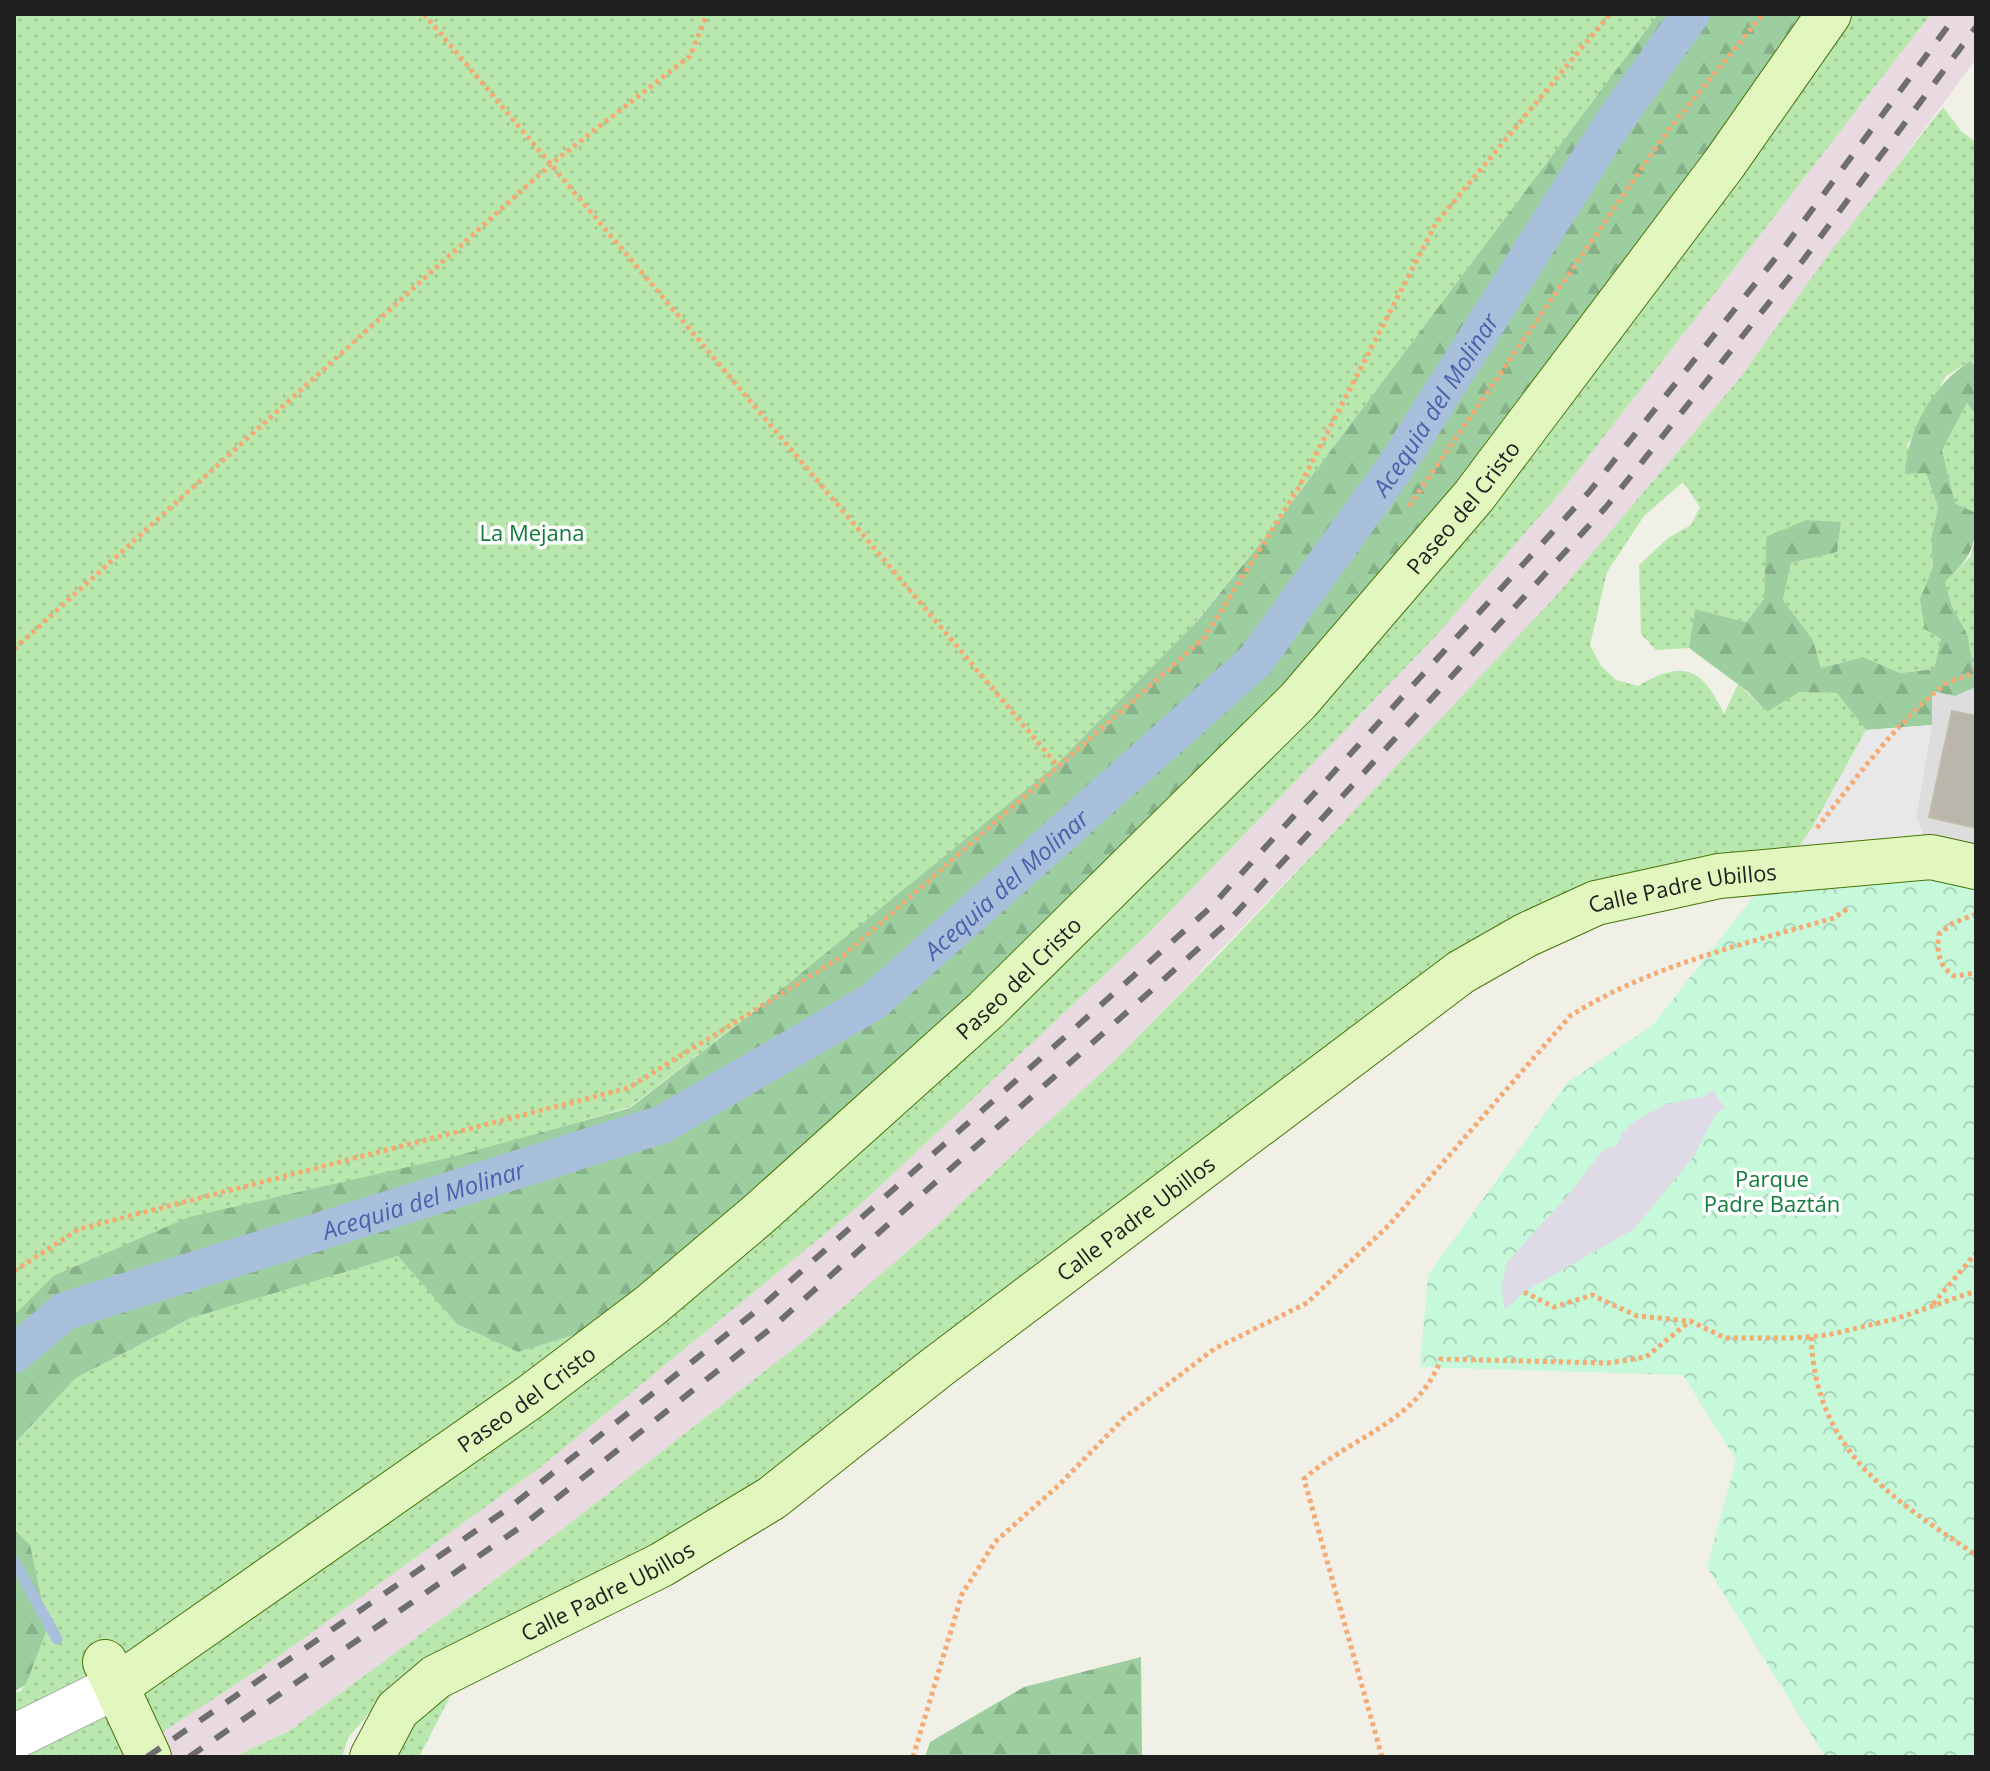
<svg xmlns="http://www.w3.org/2000/svg" width="1990" height="1771" viewBox="0 0 1990 1771" font-family="'Open Sans',sans-serif">
	<style>
		.residential { fill: #dedddd }
		.railway { fill: #e9d9e1 }
		.grass { fill: url(#grass-dots) }
		.forest { fill: url(#forest-firs) }
		.park { fill: url(#park-crowns) }
		.parking { fill: #e8e8e8 }
		.plaza { fill: #dfdbe6 }
		.lines { fill: none; stroke-linecap: round; stroke-linejoin: round }
		.stream { stroke: #a9c0dc; stroke-width: 11 }
		.canal { stroke: #a9c0dc; stroke-width: 38 }
		.building { fill: #bab6ac; stroke: #c1bcaa; stroke-width: 2 }
		.street-casing { stroke: #a7a7a7; stroke-width: 46 }
		.secondary-casing { stroke: #477509; stroke-width: 46 }
		.path { stroke: #f5aa73; stroke-width: 5; stroke-dasharray: 4 4; stroke-linecap: butt }
		.street { stroke: #fff; stroke-width: 44 }
		.secondary { stroke: #e2f7be; stroke-width: 44 }
		.rail { stroke: #6e6e6e; stroke-width: 6; stroke-dasharray: 16 16; stroke-linecap: butt }
		.labels { text-anchor: middle; dominant-baseline: central; stroke-width: 7; stroke-linejoin: round; paint-order: stroke }
		.street-label { font-size: 22px; fill: #202020; stroke: #fff }
		.park-label { font-size: 22px; fill: #107c3c; stroke: #fff }
		.water-label { font-size: 24px; font-style: italic; fill: #4f60ad; stroke: #fff }
	</style>
	<defs>
		<pattern id="grass-dots" width="8" height="8" patternUnits="userSpaceOnUse" patternTransform="scale(2)"><rect width="8" height="8" fill="#b9e8af"/><path d="M2 2h.1M6 6h.1" fill="none" stroke="#9fc796" stroke-width="1.8" stroke-linecap="round"/></pattern>
		<pattern id="forest-firs" width="22" height="20" patternUnits="userSpaceOnUse" patternTransform="scale(2)"><rect width="22" height="20" fill="#9dce9f"/><path d="M5 1l3.5 6h-7zM16 11l3.5 6h-7z" fill="#87b189"/></pattern>
		<pattern id="park-crowns" width="20" height="18" patternUnits="userSpaceOnUse" patternTransform="scale(2)"><rect width="20" height="18" fill="#c6f8da"/><path d="M2 6a3 3 0 1 1 6 0M12 15a3 3 0 1 1 6 0" fill="none" stroke="#aad4bb"/></pattern>
	</defs>
	<rect width="100%" height="100%" fill="#f0f0e7"/>
	<path class="residential" d="M1976,687V872L1931,857L1916,817L1932,725V691L1955,695Z"/>
	<path class="railway" d="M1931,14H1976V59L1739,379L1555,597L1474,686L1118,1057L933,1229L806,1339L542,1545L289,1731L234,1757H124L278,1657L542,1466L860,1205L1151,931L1434,638L1565,487Z"/>
	<path class="grass" d="M14,14H1658L1275,525L1056,792L760,1007L630,1107L53,1276L14,1315Z
		M1820,14H1931L1565,487L1434,638L1151,931L860,1205L542,1466L278,1657L124,1757H14V1693L21,1691L48,1627L30,1545L14,1529V1444L76,1378L191,1318L398,1255L457,1324L518,1352L578,1334Z
		M1943,107L1961,131L1976,142V367L1970,361L1946,376L1907,446L1926,473L1938,507L1931,539L1933,567L1920,599L1942,638L1934,669L1900,673L1863,657L1821,668L1813,640L1783,600L1791,563L1836,552L1841,522L1766,537L1764,599L1746,622L1695,609L1689,648L1656,650L1641,634L1639,565L1668,538L1691,525L1700,507L1683,482L1644,516L1607,572L1590,645L1601,666L1616,680L1638,686C1684,659 1702,668 1724,714L1738,684L1767,712L1800,692L1838,693L1866,730L1812,828L1785,867L1597,899L772,1495L390,1688L348,1738L342,1757H234L289,1731L542,1545L806,1339L933,1229L1118,1057L1224,949L1555,597L1739,379L1828,255Z
		M1967,403L1976,415V513L1955,503L1942,450Z
		M1976,537V687L1968,636L1952,606L1945,582L1970,557Z
		M455,1687L419,1757H394L404,1732Z"/>
	<path class="forest" d="M1658,14H1820L1332,672L739,1206L578,1334L518,1352L457,1324L398,1256L191,1318L76,1378L14,1444V1315L53,1276L189,1217L456,1156L630,1108L760,1007L1056,765L1197,621L1275,525Z
		M1970,361L1976,367V415L1967,403L1942,450L1955,503L1976,513C1976,550 1970,557 1945,582L1952,606L1968,636L1976,687L1955,696L1932,691V725L1866,730L1837,693L1800,692L1767,712L1747,691L1689,648L1695,609L1746,622L1764,599L1766,537L1806,520L1841,522L1837,552L1791,563L1783,600L1813,640L1821,668L1863,657L1900,673L1934,669L1941,639L1925,629L1920,599L1933,567L1931,539L1938,507L1926,473L1905,474C1907,430 1933,385 1970,361Z
		M14,1529L30,1545L48,1627L26,1684L14,1692Z
		M1141,1657L1142,1757H925L930,1742L1024,1687Z"/>
	<path class="park" d="M1976,872V1757H1825L1707,1567L1736,1460L1683,1375L1420,1367L1428,1275L1567,1083L1653,1025L1770,875Z"/>
	<path class="parking" d="M1932,725L1916,817L1931,870L1785,867L1812,828L1866,730Z"/>
	<path class="plaza" d="M1713,1090L1725,1108L1716,1114L1694,1156L1634,1229L1524,1292L1505,1310L1501,1287L1507,1262L1570,1193L1598,1156L1607,1148L1617,1146L1622,1133L1636,1120L1667,1104L1702,1097Z"/>
	<g class="lines">
		<path class="stream" d="M14,1561L57,1639"/>
		<path class="canal" id="s1" d="M14,1354L65,1311L663,1124L874,1001L1255,661L1394,469L1613,123L1691,14"/>
	</g>
	<path class="building" d="M1952,711L1976,716V828L1929,817Z"/>
	<g class="lines">
		<defs>
			<path id="street" d="M14,1737L117,1686"/>
			<g id="secondary">
				<path d="M105,1662L149,1757"/>
				<path id="s2" d="M117,1686L530,1397L650,1306L760,1213L986,1010L1298,701L1474,496L1724,164L1829,14"/>
				<path id="s3" d="M372,1757L397,1710L436,1677L661,1565L772,1498L936,1368L1461,972L1526,935L1596,903L1719,876L1931,857L1976,867"/>
			</g>
		</defs>
		<use href="#street" class="street-casing"/>
		<use href="#secondary" class="secondary-casing"/>
		<path class="path" d="M424,14L1057,765
			M1409,506L1666,133L1763,14
			M14,649L551,164L690,56L707,14
			M1817,828C1856,779 1894,724 1944,685C1954,678 1968,679 1976,669
			M1976,914L1953,923L1939,934C1936,952 1939,966 1954,976L1976,973
			M14,1271L79,1229L628,1088L843,956L1204,638L1299,487L1436,223L1610,14
			M1524,1292L1554,1307L1592,1295L1637,1316L1690,1321L1725,1338H1793L1828,1335L1895,1319L1976,1291
			M1933,1304L1976,1253
			M1811,1337C1816,1452 1889,1496 1976,1555
			M913,1757L962,1594L995,1542L1060,1484L1124,1418L1214,1349L1307,1303L1389,1225L1570,1016C1649,966 1744,944 1834,918L1850,907
			M1382,1757L1304,1479C1351,1436 1417,1423 1441,1359L1608,1363L1646,1357L1690,1321"/>
		<use href="#street" class="street"/>
		<use href="#secondary" class="secondary"/>
		<path class="rail" d="M147,1757L509,1508L761,1307L1210,908L1589,492L1786,245L1957,14
			M189,1757L522,1526L775,1325L1226,924L1606,507L1804,259L1976,27"/>
	</g>
	<g class="labels">
		<g class="street-label">
			<text stroke="none"><textPath href="#s2" startOffset="1796">Paseo del Cristo</textPath></text>
			<text stroke="none"><textPath href="#s3" startOffset="1592">Calle Padre Ubillos</textPath></text>
			<text stroke="none"><textPath href="#s2" startOffset="1148">Paseo del Cristo</textPath></text>
			<text stroke="none"><textPath href="#s3" startOffset="944">Calle Padre Ubillos</textPath></text>
			<text stroke="none"><textPath href="#s2" startOffset="500">Paseo del Cristo</textPath></text>
			<text stroke="none"><textPath href="#s3" startOffset="296">Calle Padre Ubillos</textPath></text>
		</g>
		<g class="park-label">
			<text x="532" y="532">La Mejana</text>
			<text x="1772" y="1178">Parque<tspan x="1772" dy="25">Padre Baztán</tspan></text>
		</g>
		<g class="water-label">
			<text stroke="none"><textPath href="#s1" startOffset="1762">Acequia del Molinar</textPath></text>
			<text stroke="none"><textPath href="#s1" startOffset="1114">Acequia del Molinar</textPath></text>
			<text stroke="none"><textPath href="#s1" startOffset="442">Acequia del Molinar</textPath></text>
		</g>
	</g>
	<rect width="1990" height="1771" fill="none" stroke="#202020" stroke-width="32"/>
</svg>
